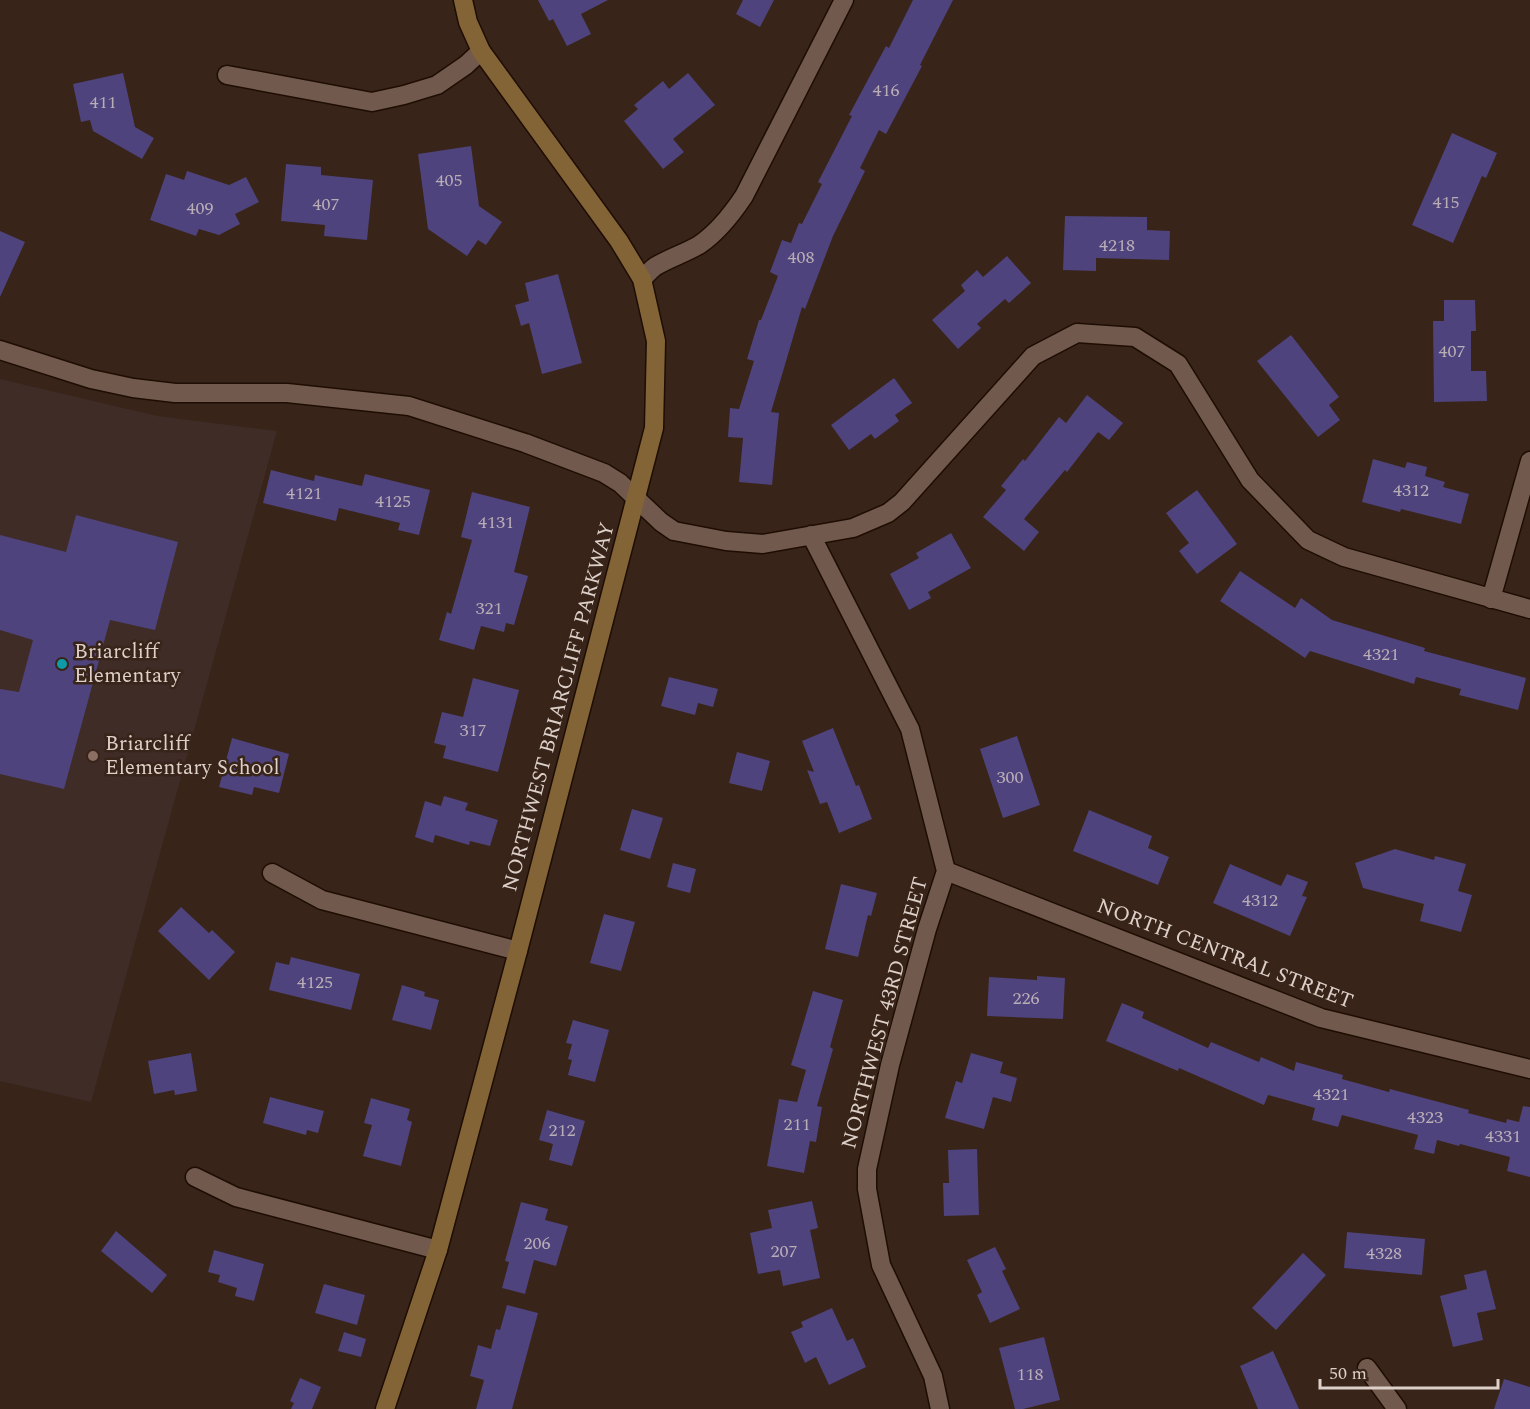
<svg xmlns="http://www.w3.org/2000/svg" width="1530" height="1409" viewBox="0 0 1530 1409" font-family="Spectral,serif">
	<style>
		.education { fill: #3f2c27 }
		.building { fill: #4e437c }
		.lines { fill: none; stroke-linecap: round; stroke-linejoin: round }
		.minor-casing { stroke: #1f0d04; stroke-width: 21 }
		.secondary-casing { stroke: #1f0d04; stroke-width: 21 }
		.minor { stroke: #715a4d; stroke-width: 18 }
		.secondary { stroke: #826436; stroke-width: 18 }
		.culture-dot { fill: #0f9aa8; stroke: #382419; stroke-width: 2 }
		.education-dot { fill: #8d6e63; stroke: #382419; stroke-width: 2 }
		.labels { text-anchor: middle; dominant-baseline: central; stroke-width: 5; stroke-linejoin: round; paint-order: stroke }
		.number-label { font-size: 18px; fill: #b9adb6 }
		.poi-label { font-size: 21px; fill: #ddd0c9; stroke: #382419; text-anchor: start }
		.street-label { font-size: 21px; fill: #ddd0c9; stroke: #382419 }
	</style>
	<rect width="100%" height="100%" fill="#382419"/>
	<path class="education" d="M0,379L157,416L277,431L91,1102L0,1081Z"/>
	<path class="building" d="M538,0H608L581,14L591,34L567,46L553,19L549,21Z
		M743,0H774L760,27L736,14Z
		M913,0H953L920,65L922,66L886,134L879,130L860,168L865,171L833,236L805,309L802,307L771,412L779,413L772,485L739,482L743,438L728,437L730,408L739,409L754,361L747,359L759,320H761L778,276L770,272L782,240L791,243L799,223L802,224L822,184L818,182L852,116L849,115L886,46L889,48Z
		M123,73L135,127L154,138L142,159L93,131L90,120L81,122L73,84Z
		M688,73L715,105L673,139L684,152L663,169L624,121L638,109L634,105L663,81L669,89Z
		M1452,133L1497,153L1486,178L1482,176L1453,243L1412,225Z
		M471,146L479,206L502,222L486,245L478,240L467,256L428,229L418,154Z
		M286,164L321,167V175L373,180L367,240L324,236L325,225L281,221Z
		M187,171L229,185L246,177L259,202L235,214L240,224L219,235L199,229L196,236L150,220L166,174L184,180Z
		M1065,216L1147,217V230L1170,231L1169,260L1096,258V271L1063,270Z
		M0,231L25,242L0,297Z
		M1007,256L1031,283L1009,303L1005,299L977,324L981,328L958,349L932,320L965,291L961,285L977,270L983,277Z
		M558,274L582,363L542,374L529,323L521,326L515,305L529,301L525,283Z
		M1444,300H1475L1476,331H1471V371H1486L1487,401L1434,402L1433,321H1444Z
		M1291,335L1339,397L1329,405L1340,420L1318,437L1257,361Z
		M894,378L912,403L895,415L899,421L875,439L871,434L849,450L831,425Z
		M1087,395L1123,423L1109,440L1098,432L1067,472L1065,470L1024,519L1039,532L1024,551L983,517L1006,490L1001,486L1023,459L1025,461L1059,417L1066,423Z
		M1373,459L1405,468L1407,462L1427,467L1425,476L1445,482L1443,487L1469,494L1461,524L1401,509L1400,512L1362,502Z
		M271,470L314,481L315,475L362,486L365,474L430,490L419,535L398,530L400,523L339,508L336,521L263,503Z
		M1197,490L1237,544L1197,574L1179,551L1189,543L1166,513Z
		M472,492L530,507L514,572L528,576L514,625L506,623L504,632L481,626L474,650L439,640L447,612L451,614L472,540L461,537Z
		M76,515L178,542L155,630L110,620L64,789L0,774V689L19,692L33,640L0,630V535L66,552Z
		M951,533L971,568L928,592L931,598L909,610L890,574L919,558L916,553Z
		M1240,571L1295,608L1301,598L1332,620L1425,648L1424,651L1526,678L1518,710L1459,695L1461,689L1416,677L1414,684L1310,651L1305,658L1220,601Z
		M669,677L718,689L713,707L698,703L695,715L661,706Z
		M473,678L519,690L498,772L443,758L446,746L434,743L442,712L463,717Z
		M833,728L856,786L859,785L872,819L839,833L827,802L820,804L807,770L814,772L802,741Z
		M1017,736L1040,805L1003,818L980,749Z
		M232,738L289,754L279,793L254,787L252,795L219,787Z
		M737,752L770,761L762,791L729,783Z
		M444,796L468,803L465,810L498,820L490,846L470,841L469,845L435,835L433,843L415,837L425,801L441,806Z
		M632,809L663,818L650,859L620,850Z
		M1089,810L1152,836L1148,848L1169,857L1158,885L1073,851Z
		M1395,849L1434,860L1435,856L1466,864L1458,891L1472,895L1461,932L1420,921L1424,904L1363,888L1355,863Z
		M673,863L696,869L690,893L667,887Z
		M1230,864L1281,886L1287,874L1308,882L1302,896L1307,897L1290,936L1213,903Z
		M841,884L877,893L871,916L868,915L858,957L825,949Z
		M181,907L209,933L212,930L235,952L209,980L158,931Z
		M604,914L635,922L621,971L590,963Z
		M291,957L360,974L351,1010L269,990L276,962L289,965Z
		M1037,976L1065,978L1063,1019L987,1016L989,977L1037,980Z
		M402,985L425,992L424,996L439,1000L431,1030L392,1020Z
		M813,991L843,1000L830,1047L833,1049L817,1106L822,1107L816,1142L810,1141L804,1173L767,1166L779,1099L797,1102L806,1070L791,1065Z
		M1122,1003L1144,1012L1142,1018L1208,1048L1211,1042L1259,1062L1261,1057L1294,1071L1296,1062L1343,1075L1342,1079L1389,1092L1390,1089L1469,1110L1468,1113L1506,1123L1507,1119L1519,1122L1523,1106L1530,1107V1177L1507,1171L1510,1157L1460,1144L1459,1146L1437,1140L1434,1154L1414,1149L1418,1135L1342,1115L1338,1127L1312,1120L1315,1108L1268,1095L1264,1105L1179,1068L1178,1071L1106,1041Z
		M573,1020L609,1030L595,1082L568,1075L572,1060L568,1059L572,1044L566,1043Z
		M191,1053L197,1091L175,1095L174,1090L154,1094L148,1061Z
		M971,1053L1003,1062L1000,1073L1017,1078L1011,1102L993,1097L984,1129L945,1118L956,1081L962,1083Z
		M270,1097L324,1111L318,1133L307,1130L306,1135L263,1123Z
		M371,1098L410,1109L407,1120L412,1122L401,1166L363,1156L372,1125L364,1123Z
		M547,1110L585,1121L572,1166L549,1160L553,1144L539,1140Z
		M977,1149L979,1215L944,1216L943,1183H949L948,1150Z
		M812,1201L818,1228L810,1230L820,1278L783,1286L780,1270L758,1274L750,1233L772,1228L768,1210Z
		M521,1202L548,1209L545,1220L568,1226L556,1266L534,1260L525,1294L502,1288L509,1262L505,1261Z
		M116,1231L167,1275L152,1293L101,1251Z
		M1347,1232L1425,1239L1422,1275L1344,1268Z
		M995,1247L1006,1269L1002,1271L1020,1309L990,1323L977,1295L982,1292L967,1260Z
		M214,1250L264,1264L254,1301L235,1296L237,1288L218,1282L220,1275L208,1272Z
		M1303,1253L1326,1275L1276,1330L1252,1308Z
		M1486,1270L1496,1309L1477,1313L1483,1340L1453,1347L1440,1296L1467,1289L1464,1275Z
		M324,1284L365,1295L357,1325L315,1313Z
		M507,1305L538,1313L512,1409H476L484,1380L470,1376L478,1345L491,1349L496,1329L500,1330Z
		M832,1308L847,1341L853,1338L866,1367L829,1385L816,1357L805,1363L791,1332L803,1327L801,1322Z
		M344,1332L366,1339L361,1357L338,1351Z
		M1044,1337L1060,1400L1023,1409H1015L999,1348Z
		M1273,1351L1299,1409H1258L1240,1366Z
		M300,1378L321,1387L312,1409H291L294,1403L290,1401Z
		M1504,1379L1530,1387V1409H1494Z"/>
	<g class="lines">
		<defs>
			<path id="minor" d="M227,75L372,102L404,95L437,85L466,65L481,51
				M642,279C647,275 651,269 656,266C670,258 685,253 699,245C717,233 732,214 744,196L844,0
				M0,350L91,379L133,388L175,393H287L409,406L525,443L604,473L620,483L661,522L674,531L726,541L763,544L853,528L888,513L902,502L1033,356L1077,333L1135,337L1178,364L1250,480L1308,540L1344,557L1530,609
				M811,535L910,729L946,871L927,929L890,1065L867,1169V1189L881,1265L933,1376L940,1409
				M1491,599L1530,461
				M946,871L1321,1018L1530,1069
				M272,873L322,900L518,951
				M195,1177L236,1197L438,1250
				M1367,1368L1397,1409"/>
			<path id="secondary" d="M385,1409L438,1250L518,951L654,428L656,341L642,279L619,241L481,51L468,22L463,0"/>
		</defs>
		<use href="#minor" class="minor-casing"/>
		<use href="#secondary" class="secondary-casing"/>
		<use href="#minor" class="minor"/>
		<use href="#secondary" class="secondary"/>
	</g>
	<circle class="culture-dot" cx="62" cy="664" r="6"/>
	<circle class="education-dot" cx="93" cy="756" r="6"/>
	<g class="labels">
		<g class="number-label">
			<text x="886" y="90">416</text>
			<text x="103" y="102">411</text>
			<text x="449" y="180">405</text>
			<text x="1446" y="202">415</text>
			<text x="326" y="204">407</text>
			<text x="200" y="208">409</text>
			<text x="1117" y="245">4218</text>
			<text x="801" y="257">408</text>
			<text x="1452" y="351">407</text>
			<text x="1411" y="490">4312</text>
			<text x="304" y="493">4121</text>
			<text x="393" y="501">4125</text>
			<text x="496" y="522">4131</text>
			<text x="489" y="608">321</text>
			<text x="1381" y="654">4321</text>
			<text x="473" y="730">317</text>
			<text x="1010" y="777">300</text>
			<text x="1260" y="900">4312</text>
			<text x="315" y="982">4125</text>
			<text x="1026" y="998">226</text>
			<text x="1331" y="1094">4321</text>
			<text x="1425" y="1117">4323</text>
			<text x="797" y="1124">211</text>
			<text x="562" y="1130">212</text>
			<text x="1503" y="1136">4331</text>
			<text x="537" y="1243">206</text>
			<text x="784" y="1251">207</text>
			<text x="1384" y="1253">4328</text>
			<text x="1030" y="1374">118</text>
		</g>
		<g class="poi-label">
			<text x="74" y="652">Briarcliff<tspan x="74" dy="24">Elementary</tspan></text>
			<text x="105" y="744">Briarcliff<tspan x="105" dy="24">Elementary School</tspan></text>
		</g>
		<g class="street-label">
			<text transform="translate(559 707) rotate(-75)">NORTHWEST BRIARCLIFF PARKWAY</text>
			<text transform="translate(1225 954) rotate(21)">NORTH CENTRAL STREET</text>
			<text transform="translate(885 1013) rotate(-75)">NORTHWEST 43RD STREET</text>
		</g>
	</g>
	<path d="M1320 1379v9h178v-9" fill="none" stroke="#ddd0c9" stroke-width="3"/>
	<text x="1329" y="1379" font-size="18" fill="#ddd0c9" stroke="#382419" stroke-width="4.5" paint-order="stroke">50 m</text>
</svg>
